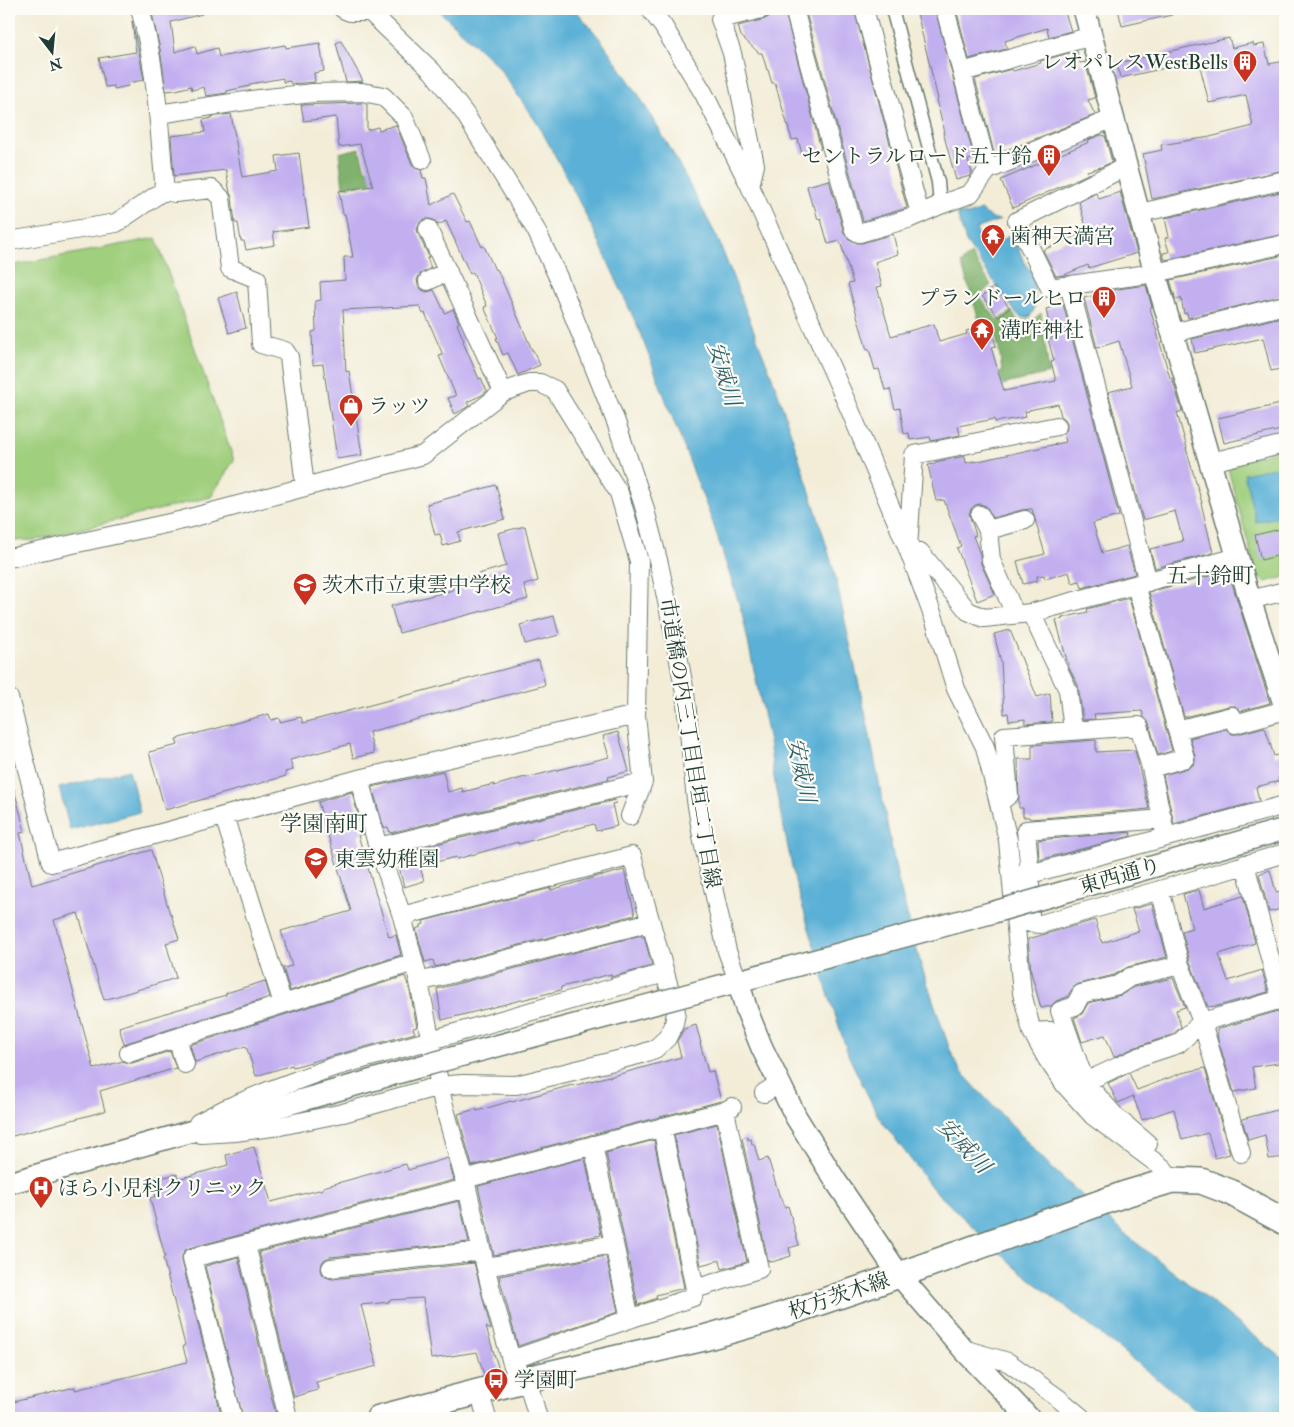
<svg xmlns="http://www.w3.org/2000/svg" width="1294" height="1427" viewBox="0 0 1294 1427" font-family="'IM FELL Double Pica','Noto Serif JP',serif">
	<style>
		.green { fill: #a0cf7e; stroke: #608659 }
		.forest { fill: #80b26d; stroke: #507850 }
		.water { fill: #5ab0d6; stroke: #3c7685 }
		.building { fill: #c2aff0 }
		.lines { fill: none; stroke-linecap: round; stroke-linejoin: round }
		.pedestrian-casing { stroke: #697b6d; stroke-width: 15 }
		.minor-casing { stroke: #697b6d; stroke-width: 20 }
		.tertiary-casing { stroke: #697b6d; stroke-width: 24 }
		.secondary-casing { stroke: #697b6d; stroke-width: 28 }
		.pedestrian { stroke: #fff; stroke-width: 12 }
		.minor { stroke: #fff; stroke-width: 18 }
		.tertiary { stroke: #fff; stroke-width: 21 }
		.secondary { stroke: #fff; stroke-width: 25 }
		.tertiary-bridge-casing { stroke: #697b6d; stroke-width: 24; stroke-linecap: butt }
		.tertiary-bridge { stroke: #fff; stroke-width: 21 }
		.labels { text-anchor: middle; dominant-baseline: central; stroke-width: 4.5; stroke-linejoin: round; paint-order: stroke }
		.poi-label { font-size: 21px; fill: #1f3d34; stroke: #fdfcf7; text-anchor: start }
		.street-label { font-size: 21px; fill: #1f3d34; stroke: #fdfcf7 }
		.water-label { font-size: 22px; font-style: italic; fill: #316065; stroke: #fdfcf7 }
		.neighbourhood-label { font-size: 22px; fill: #1f3d34; stroke: #fdfcf7 }
	</style>
	<rect width="100%" height="100%" fill="#fdfcf7"/>
	<filter id="ink" filterUnits="userSpaceOnUse"><feTurbulence type="fractalNoise" baseFrequency=".02" numOctaves="2"/><feDisplacementMap in="SourceGraphic" scale="10" xChannelSelector="R" yChannelSelector="G"/><feConvolveMatrix kernelMatrix="1 2 1 2 8 2 1 2 1" color-interpolation-filters="sRGB"/></filter>
	<filter id="wash" filterUnits="userSpaceOnUse"><feTurbulence type="fractalNoise" baseFrequency=".0096" numOctaves="4" result="noise"/><feDisplacementMap in="SourceGraphic" scale="20" xChannelSelector="R" yChannelSelector="G"/><feGaussianBlur stdDeviation="1.12" result="paint"/><feColorMatrix in="noise" values="0 0 0 0 0 0 0 0 0 0 0 0 0 0 0 0 0 1.4 0 .05"/><feComposite in="paint" operator="in"/></filter>
	<g filter="url(#wash)">
		<rect width="100%" height="100%" fill="#f3edd8"/>
		<path class="green" d="M156,238L234,460L211,497L36,540L9,541V266Z
			M1285,449V577L1265,582L1257,575L1228,469L1232,462Z"/>
		<path class="forest" d="M359,148L365,168L382,182L343,187L339,153Z
			M971,254L991,285L979,296L998,321L1011,311L1019,322L1034,319L1041,313L1049,373L936,402L958,387L1002,372L999,349L993,326L979,320L961,263Z"/>
		<path class="water" d="M437,9H575L601,40L638,94L674,155L718,239L777,390L817,514L834,571L868,726L898,880L921,965L950,1050L960,1070L976,1088L1053,1169L1125,1234L1285,1360V1418H1207L1015,1267L933,1189L878,1116L849,1057L827,990L795,881L776,791L769,742L742,613L713,523L639,330L594,231L565,174L539,126L497,65Z
			M981,210L991,218L1000,220L976,229L985,250L1011,235C1018,244 1020,254 1025,264C1026,266 1029,268 1030,270C1034,280 1039,309 1030,316C1025,320 1020,317 1016,313L966,242L957,214L961,213L968,215Z
			M1285,465V515L1256,522L1244,474Z
			M129,770L140,812L70,830L59,788Z"/>
		<g id="blocks">
			<path class="building" d="M151,9H202V14L171,22L175,52L195,46L197,54L217,48L219,57L285,45L286,48L320,43L324,71L314,73L315,82L291,84L290,81L283,82V78L250,84V86L227,91V93L206,96L204,87L192,90L191,86L176,90L166,91L160,49Z
				M772,9H784L821,149L802,154L798,139L792,140L775,83H772L768,70H767L762,53H759L741,36L738,26L765,19L770,16Z
				M805,9H854L907,208L863,221Z
				M916,9H935L974,158L968,160L972,173L970,176L956,180L943,132H945L936,100L938,99Z
				M956,9H1064L1071,31L1049,37L1047,28L1005,41L1007,49L969,59Z
				M1118,9H1172V15L1122,26Z
				M132,21L139,53L144,80L127,83L128,86L114,89V86L105,87L99,58L136,52Z
				M1229,38L1232,48L1253,43L1254,46L1264,44L1269,64L1285,61V86L1281,87L1285,106V170L1152,199L1143,154L1162,150L1161,145L1210,137L1253,126L1246,95L1209,103L1199,62H1197V61L1120,78L1117,63Z
				M341,41L363,81L346,82L336,43Z
				M1077,51L1080,63L1085,62L1090,79L1095,98L1088,100L1095,115L1015,147L994,153L975,79L1012,69L1013,71L1041,63L1040,61Z
				M361,103L367,104V130L378,127L379,130L396,125L412,164L415,168L421,170L423,178H426L431,205L453,194L467,222L470,221L482,247L484,246L495,270L497,269L532,350H533L540,365L518,375L508,353L503,355L496,338H498L484,307L487,306L473,272L470,274L446,221L438,225L434,220L429,219H424L420,222L417,229L418,233L429,257L427,258L431,268L419,275L417,280L418,285L422,290L427,292L434,290L445,313L453,309L459,323L457,324L464,341L463,342L479,379L481,378L487,391L482,395L467,402L469,406L455,414L448,398L456,396L439,356L443,355L425,313L423,314L420,306L343,310L346,372L349,371L362,455L337,459L323,364L313,365L312,332L316,331L315,301L321,300L320,282L345,280L344,257H353L345,214H343L339,191L373,186L360,144L339,147L336,117L304,121L301,105Z
				M231,114L242,177L278,171L276,156L299,153L309,227L273,232L275,245L246,250L244,241H241L238,223H235L232,197L230,193L226,170L174,176L171,136L205,132L203,120L212,118L211,117Z
				M1101,135L1105,136L1112,162L1101,167L1087,171L1088,174L1013,208L1001,180L1089,142L1088,140Z
				M829,180L844,233L849,239L857,243H862L893,234L898,254L875,262L882,286L877,287L891,336L934,324L939,342L967,334L966,331L990,324L996,346L991,347L1004,391L1056,381L1051,362L1054,361L1048,339L1052,338L1046,309L1063,304L1119,516L1093,523L1102,553L1127,546L1135,574L1082,588L1080,581L1072,583L1069,572L1045,579L1044,575L1037,576V581L1023,584L1017,561L1045,554L1032,509L1022,510L993,518L986,506L980,504L975,505L971,509L969,514L976,535L973,536L980,554L981,564L995,594L977,601L957,548L961,546L944,500L936,501L928,465L935,464V462L965,456L966,463L974,461V462L1066,442L1064,434L1067,429V423L1065,419L1061,416L1058,404L1029,410V411L1025,412L1026,417L995,422V419L958,426L960,435L931,441L930,437L910,440L909,433L904,434L900,408L895,409L890,389L885,390L879,369L875,370L869,349L867,350L848,284L853,283L840,241L828,244L821,219L818,220L814,205H812L807,186Z
				M1285,191V234L1165,260L1163,253L1169,252L1165,238L1169,237L1165,218Z
				M1120,192L1137,253L1089,268L1088,265L1064,275L1056,276L1043,250L1087,231L1079,202L1096,193L1099,199Z
				M1285,255V295L1188,318L1187,313L1184,314L1181,298L1176,300L1170,280Z
				M1146,285L1152,307L1150,308L1170,378H1172L1182,411L1177,413L1187,448H1186L1202,503H1201L1213,553L1155,568L1150,549L1183,541L1175,511L1143,520L1108,392L1132,386L1119,341L1097,348L1084,298L1118,289Z
				M994,287L1010,308L998,317L982,296Z
				M237,292L246,328L229,333L218,298Z
				M1285,316V368L1271,371L1263,338L1195,353L1192,339Z
				M1285,403V429L1224,443L1218,418Z
				M496,485L505,519L458,532L460,541L443,546L440,534L435,535L427,504Z
				M525,526L538,581L524,585L528,599L399,633L391,606L453,590L451,582L506,566L498,533Z
				M1285,528V554L1261,560L1255,535Z
				M1228,571L1270,703L1241,711L1235,706H1229L1184,717L1149,592Z
				M1129,598L1172,751L1158,755L1149,723L1144,717L1142,711L1094,714L1095,719L1083,720L1078,685L1069,668L1056,620L1063,619L1062,618L1088,612L1087,609Z
				M554,616L559,635L525,644L520,625Z
				M1010,630L1037,697L1050,693L1052,722L1025,724V719L1009,721L1008,713L1004,714L1001,662L994,634Z
				M539,660L545,685L369,732L374,753L353,758L350,744L290,760L293,770L285,772L286,776L165,810L149,752L178,745L176,739L269,714L271,720L279,718L280,722L301,717L303,723Z
				M1265,727L1274,756L1285,753V776L1278,778L1279,781L1256,787L1259,801L1174,824L1163,775L1188,768L1193,765L1195,761V756L1190,738L1226,729L1232,734H1237Z
				M618,732L629,771L608,777L609,779L390,833L388,827L384,828L372,787L443,771L448,792L462,788L463,792L494,784V786L525,777V778L609,757L603,736Z
				M1096,740V752L1135,750L1149,809L1030,819L1029,817H1023V808H1019L1018,759H1032V745Z
				M14,789L25,832L20,833L32,885L151,850L170,914H171L179,939L166,943L176,978L104,1000L78,913L54,920L94,1069L123,1061L127,1063H132L170,1051L176,1068L100,1091L105,1111L9,1137V790Z
				M352,792L363,834L358,835L389,937L396,935L401,955L290,991L283,968L292,966L281,931L351,911L318,802Z
				M615,800L616,803L612,804L617,826L596,831L594,824L518,844V842L457,859L456,857L420,866L424,881L404,887L396,854Z
				M1130,832L1131,836L1039,860L1038,840Z
				M624,870L635,915L435,967L433,960L425,962L416,929L421,927V925L424,924L423,921L551,888V890L602,875V876Z
				M1270,870L1276,892L1285,890V908L1269,912L1259,874Z
				M1199,890L1204,908L1243,896L1255,943L1219,954L1228,981L1262,970L1268,992L1214,1007V1006L1208,1007L1190,962L1182,931L1192,928L1183,894Z
				M1152,904L1167,957L1128,967L1114,975L1078,984L1072,989L1067,997L1056,1001L1051,1006L1041,1008L1031,972L1028,939L1095,920L1102,943L1139,931L1132,909Z
				M641,935L642,937L644,936L652,966L611,977V974L561,987V990L442,1020L437,989Z
				M405,976L410,991L417,1027L413,1028L415,1033L293,1067L292,1065L256,1076L246,1046L195,1062L190,1045Z
				M1173,978L1185,1007L1176,1010L1181,1027L1172,1035L1136,1047L1114,1057L1105,1035L1082,1042L1074,1018L1082,1014L1088,1003L1121,995L1134,987Z
				M265,981L270,997L124,1044L119,1027L226,995V993Z
				M1278,1011L1285,1035V1062L1252,1067L1256,1088L1234,1092L1218,1040L1217,1029Z
				M696,1025L701,1043H700L708,1072L713,1071L721,1101L472,1166L458,1114L476,1109L477,1111L511,1101L512,1102L572,1085L573,1086L609,1076V1077L681,1057L677,1041L684,1029Z
				M1205,1068L1230,1154L1215,1158L1208,1133L1182,1140L1174,1109L1142,1120L1133,1096L1118,1103L1108,1083L1129,1073L1137,1090L1182,1073Z
				M1285,1108V1157L1269,1159L1265,1135L1248,1140L1242,1119Z
				M717,1124L747,1262L722,1269L720,1260L701,1265L674,1135Z
				M747,1136L748,1140L751,1139L752,1144H754L759,1161L768,1158L780,1198H782L785,1207L788,1206L799,1245L789,1248L791,1256L772,1262L771,1261H768L742,1138Z
				M654,1140L684,1288L656,1295L657,1298L638,1305L606,1153Z
				M254,1147L271,1202L323,1189V1187L406,1164L408,1170L448,1158L454,1180L189,1248L184,1251L182,1256V1261L222,1418H9V1403L75,1387V1390L187,1362L183,1346L185,1345L163,1258L165,1257L150,1198L156,1196L152,1180L177,1174L178,1179L228,1165L226,1155Z
				M585,1158L601,1235L494,1255L478,1186Z
				M459,1201L469,1242L330,1257L325,1259L322,1263L321,1270L323,1275L326,1277L332,1279L474,1263L491,1330L486,1327L499,1370L484,1375L477,1352L431,1359L423,1298L389,1300V1302L361,1305L377,1366L316,1382L318,1390L294,1397L259,1252Z
				M606,1256L618,1312L518,1346L499,1276Z
				M238,1257L273,1403L277,1418H243L205,1266Z"/>
		</g>
	</g>
	<g filter="url(#ink)">
		<use href="#blocks" fill-opacity="0" stroke="#697b6d" stroke-width="1"/>
		<g class="lines">
			<defs>
				<path id="pedestrian" d="M892,9L938,182L940,205"/>
				<path id="minor" d="M140,9C156,64 159,124 164,181L163,191
					M343,9L350,12H371
					M367,9L432,71L465,114L510,187L536,230L558,277L616,422L644,506L659,564L675,639L685,693L696,800L703,842L727,951L738,981
					M650,9L663,26L704,94L750,186L850,410L908,549L935,621L956,689L985,747L1008,840L1022,993L1032,1032L1047,1059L1065,1085L1093,1116L1163,1168L1172,1180
					M794,9L854,230L859,233L908,219L940,205L970,194L988,170
					M864,9L920,214
					M945,9L988,170L1114,118
					M962,72L1092,36
					M158,114L259,99L313,93L362,92L383,96L404,117L422,160
					M1127,166L1017,221L1050,288L1155,273L1285,244
					M750,186L755,165L732,53L720,19L762,9
					M1140,213L1285,180
					M428,229L503,392
					M9,241L116,223L163,191L175,193L212,189L221,198L230,268L257,279L261,344L285,351L289,357L305,486
					M428,281L448,271
					M1069,285L1148,582
					M1173,333L1285,305
					M1057,426L914,455L908,549L920,552L968,611L984,618L1031,613L1238,557
					M1211,462L1285,444
					M980,515L988,530L991,560L1015,614
					M988,530L1025,520
					M9,558L183,520L423,455L503,392L529,383H540L555,390L619,493L639,561L636,715L643,782L378,847
					M1136,585L1185,758L1151,768L1166,837
					M1250,600L1285,591
					M1031,613L1068,690L1073,730
					M9,698L51,863L359,779L636,715
					M1177,730L1232,716L1235,724L1285,710
					M359,779L378,847L402,916L419,982L443,1102L467,1188L492,1294L513,1366L527,1379L538,1418
					M999,803L1009,795L1004,736L1139,726L1151,768
					M224,816L283,1004L414,962
					M630,816L643,782
					M1163,819L1026,830L1030,874V923L1041,924L1160,890L1285,853
					M1245,864L1281,999
					M1020,874H1030L1285,805
					M1160,890L1180,965L1202,1022L1241,1153
					M419,982L651,922
					M1032,1032L1050,1031L1064,1058L1085,1082L1139,1057L1178,1044L1202,1022L1285,998
					M177,1038L185,1064
					M129,1053L283,1004
					M764,1093L780,1083
					M198,1123L227,1108L268,1091L330,1068L431,1040L665,973L632,856L402,916
					M662,1127L695,1289
					M201,1134L235,1132L280,1126L343,1113L439,1086L462,1084L516,1085L638,1055L655,1049L667,1038L674,1024L676,1012L665,973
					M1148,1144L1116,1117L1085,1082L1060,1011L1075,1006L1081,994L1118,985L1130,977L1180,965
					M593,1145L630,1319
					M464,1179L725,1111L732,1107
					M246,1244L288,1418
					M486,1267L614,1244
					M331,1268L482,1251
					M963,1349L1008,1362L1058,1398L1082,1418
					M511,1360L693,1297L695,1289L759,1269L725,1111
					M479,1392L487,1418
					M233,1418L192,1258L467,1188"/>
				<path id="tertiary" d="M1084,9L1155,273L1250,600L1285,707
					M1043,898L1285,829
					M738,981L747,1011L762,1048L796,1117L835,1180L899,1275L963,1349L1029,1418
					M698,992L994,912
					M9,1183L422,1066"/>
				<path id="secondary" d="M379,1418L527,1379L704,1338L767,1320L874,1284L1125,1194L1172,1180L1201,1181L1230,1192L1285,1222"/>
			</defs>
			<use href="#pedestrian" class="pedestrian-casing"/>
			<use href="#minor" class="minor-casing"/>
			<use href="#tertiary" class="tertiary-casing"/>
			<use href="#secondary" class="secondary-casing"/>
			<use href="#pedestrian" class="pedestrian"/>
			<use href="#minor" class="minor"/>
			<use href="#tertiary" class="tertiary"/>
			<use href="#secondary" class="secondary"/>
			<defs>
				<path id="tertiary-bridge" d="M994,912L1043,898
					M422,1066L698,992"/>
			</defs>
			<use href="#tertiary-bridge" class="tertiary-bridge-casing"/>
			<use href="#tertiary-bridge" class="tertiary-bridge"/>
		</g>
	</g>
	<defs>
		<symbol id="building-pin" viewBox="-11 -11 22 30"><path d="M0 17L-7.5 6A9.5 9.5 0 1 1 7.5 6Z" fill="#c8321e" stroke="#fdfcf7"/><path d="M-4-6H4V6H1V3H-1V6H-4ZM-2.5-4.3h1.7v1.8h-1.7ZM.8-4.3h1.7v1.8H.8ZM-2.5-1h1.7V.8h-1.7ZM.8-1h1.7V.8H.8Z" fill="#fff"/></symbol>
		<symbol id="temple-pin" viewBox="-11 -11 22 30"><path d="M0 17L-7.5 6A9.5 9.5 0 1 1 7.5 6Z" fill="#c8321e" stroke="#fdfcf7"/><path d="M0-6L5-2H3V0L6.5 2.5H4V6H1.5V3h-3V6H-4V2.5H-6.5L-3 0V-2H-5Z" fill="#fff"/></symbol>
		<symbol id="shop-pin" viewBox="-11 -11 22 30"><path d="M0 17L-7.5 6A9.5 9.5 0 1 1 7.5 6Z" fill="#c8321e" stroke="#fdfcf7"/><path d="M-5-2.5h2.3a2.7 3.5 0 0 1 5.4 0H5L5.5 6h-11ZM-1.5-2.5h3a1.5 2.3 0 0 0-3 0Z" fill="#fff"/></symbol>
		<symbol id="school-pin" viewBox="-11 -11 22 30"><path d="M0 17L-7.5 6A9.5 9.5 0 1 1 7.5 6Z" fill="#c8321e" stroke="#fdfcf7"/><path d="M0-5L7-2L0 1L-7-2ZM-4 1L0 2.5L4 1V4Q0 6-4 4Z" fill="#fff"/></symbol>
		<symbol id="hospital-pin" viewBox="-11 -11 22 30"><path d="M0 17L-7.5 6A9.5 9.5 0 1 1 7.5 6Z" fill="#c8321e" stroke="#fdfcf7"/><path d="M-5-5h3v3.5h4V-5h3V5h-3V1.5h-4V5h-3Z" fill="#fff"/></symbol>
		<symbol id="bus-pin" viewBox="-11 -11 22 30"><path d="M0 17L-7.5 6A9.5 9.5 0 1 1 7.5 6Z" fill="#c8321e" stroke="#fdfcf7"/><path d="M-5-6H5V4H4V6H2V4H-2V6H-4V4H-5ZM-3.5-4V0h7V-4ZM-3.5 1.2v1.5H-2V1.2ZM2 1.2v1.5H3.5V1.2Z" fill="#fff"/></symbol>
	</defs>
	<g fill-rule="evenodd">
		<use href="#building-pin" x="1231" y="48" width="28" height="38"/>
		<use href="#building-pin" x="1035" y="142" width="28" height="38"/>
		<use href="#temple-pin" x="979" y="222" width="28" height="38"/>
		<use href="#building-pin" x="1090" y="284" width="28" height="38"/>
		<use href="#temple-pin" x="968" y="316" width="28" height="38"/>
		<use href="#shop-pin" x="337" y="392" width="28" height="38"/>
		<use href="#school-pin" x="291" y="571" width="28" height="38"/>
		<use href="#school-pin" x="302" y="845" width="28" height="38"/>
		<use href="#hospital-pin" x="27" y="1174" width="28" height="38"/>
		<use href="#bus-pin" x="482" y="1366" width="28" height="38"/>
	</g>
	<g class="labels">
		<g class="poi-label">
			<text x="1228" y="62" text-anchor="end">レオパレスWestBells</text>
			<text x="1032" y="156" text-anchor="end">セントラルロード五十鈴</text>
			<text x="1010" y="236">歯神天満宮</text>
			<text x="1086" y="298" text-anchor="end">プランドールヒロ</text>
			<text x="1000" y="330">溝咋神社</text>
			<text x="368" y="406">ラッツ</text>
			<text x="322" y="585">茨木市立東雲中学校</text>
			<text x="334" y="859">東雲幼稚園</text>
			<text x="58" y="1188">ほら小児科クリニック</text>
			<text x="514" y="1380">学園町</text>
		</g>
		<g class="street-label">
			<text transform="translate(690 743) rotate(81)">市道橋の内三丁目目垣二丁目線</text>
			<text transform="translate(1120 876) rotate(-16)">東西通り</text>
			<text transform="translate(839 1296) rotate(-19)">枚方茨木線</text>
		</g>
		<g class="water-label">
			<text transform="translate(724 374) rotate(73)">安威川</text>
			<text transform="translate(801 770) rotate(78)">安威川</text>
			<text transform="translate(964 1146) rotate(47)">安威川</text>
		</g>
		<g class="neighbourhood-label">
			<text x="1210" y="576">五十鈴町</text>
			<text x="324" y="824">学園南町</text>
		</g>
	</g>
	<rect width="1294" height="1427" fill="none" stroke="#fdfcf7" stroke-width="30"/>
	<g transform="translate(52 52) rotate(164)" stroke="#fdfcf7" stroke-width="4" paint-order="stroke">
	<path d="M0-4L9 19L0 12L-9 19Z" fill="#1f3d34"/>
	<text y="-8" font-size="14" font-weight="bold" text-anchor="middle" fill="#1f3d34">N</text>
	</g>
</svg>
